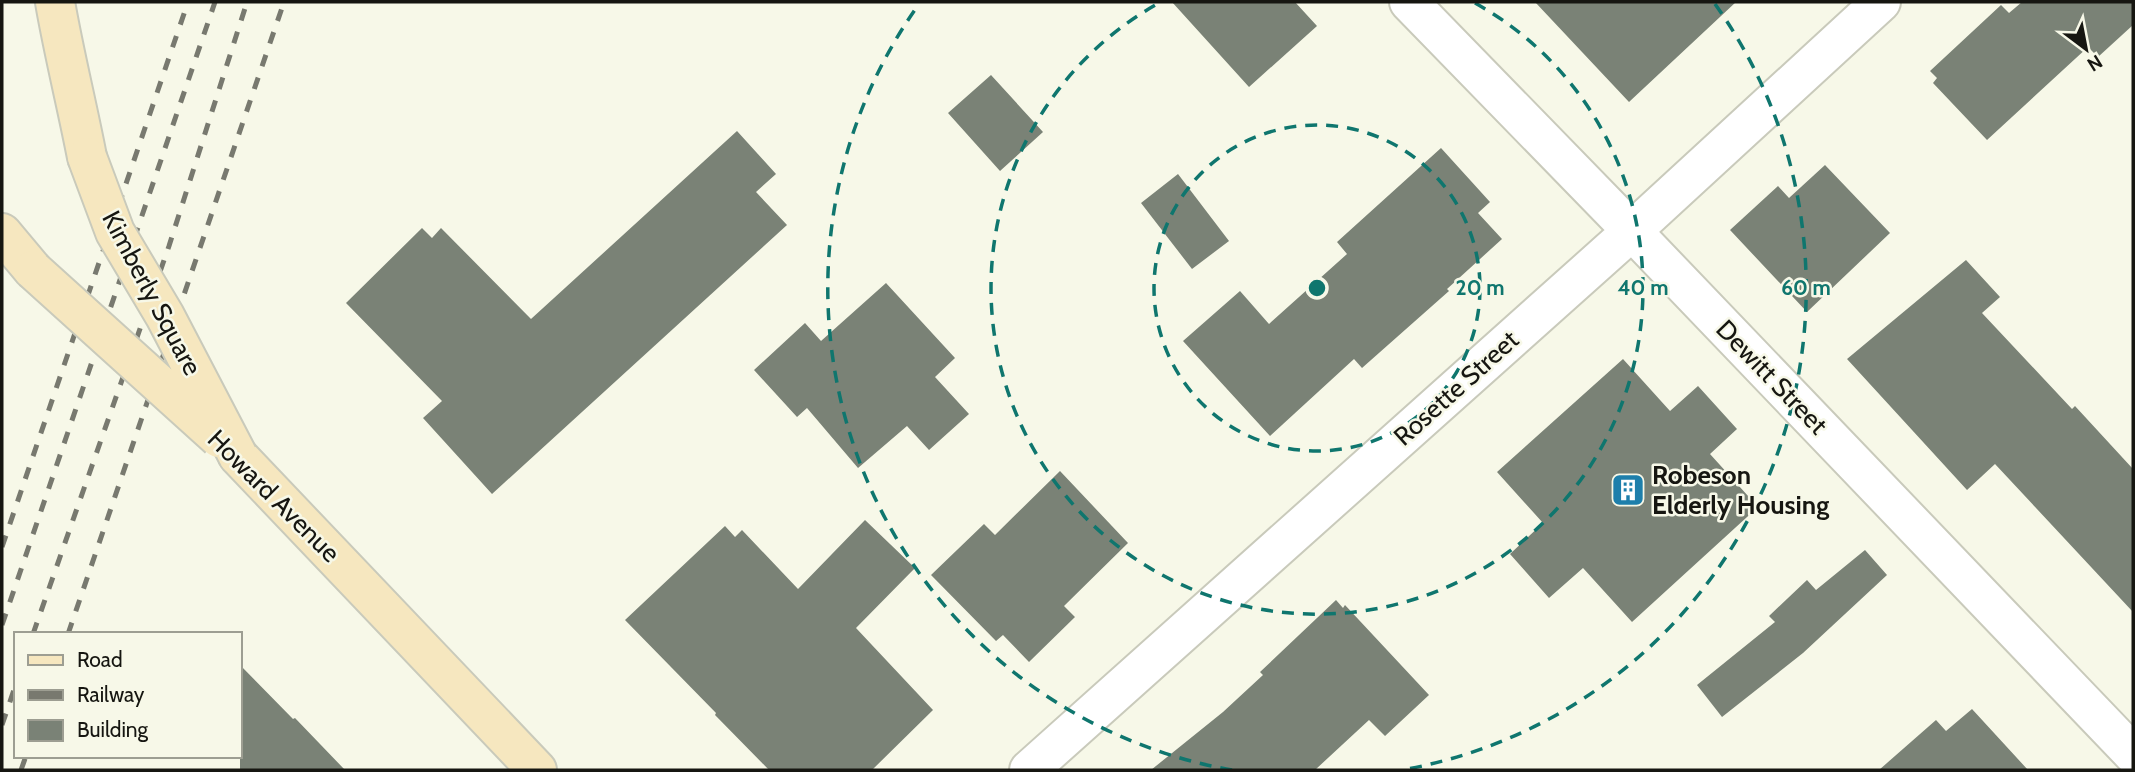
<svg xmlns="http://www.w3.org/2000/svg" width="2135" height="772" viewBox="0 0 2135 772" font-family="Cabin,sans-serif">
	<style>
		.building { fill: #7a8276 }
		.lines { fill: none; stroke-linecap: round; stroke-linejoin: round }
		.street-casing { stroke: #c9cabb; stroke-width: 42 }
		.secondary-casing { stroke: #c9cabb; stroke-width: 42 }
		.street { stroke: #fff; stroke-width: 38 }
		.secondary { stroke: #f6e7bf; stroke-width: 38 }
		.rail { stroke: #78796f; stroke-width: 5; stroke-dasharray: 12 12; stroke-linecap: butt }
		.secondary-bridge-casing { stroke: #c9cabb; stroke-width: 42; stroke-linecap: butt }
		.secondary-bridge { stroke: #f6e7bf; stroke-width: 38 }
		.ring { fill: none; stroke: #0f766e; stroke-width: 3.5; stroke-dasharray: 12 9 }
		.labels { text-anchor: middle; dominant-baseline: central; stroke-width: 5; stroke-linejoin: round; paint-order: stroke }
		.street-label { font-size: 26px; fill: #161611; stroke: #f7f8e8 }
		.poi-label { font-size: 26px; font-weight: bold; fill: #161611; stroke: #f7f8e8; text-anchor: start }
		.centre { fill: #0f766e; stroke: #f7f8e8; stroke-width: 3.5 }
		.ring-label { font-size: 21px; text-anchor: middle; font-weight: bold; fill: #0f766e; stroke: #f7f8e8; stroke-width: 5; stroke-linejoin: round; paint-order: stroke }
	</style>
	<rect width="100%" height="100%" fill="#f7f8e8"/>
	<path class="building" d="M1172,2H1295L1317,26L1249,87Z
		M1535,2H1736L1629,102Z
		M2022,2H2133V25L2098,57L2088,47L1987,140L1933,83L1937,78L1930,71L2001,5L2009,13Z
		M991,75L1043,132L1000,171L948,113Z
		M737,131L776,174L756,192L787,225L492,494L423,418L442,401L346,303L422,228L432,238L441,228L531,319Z
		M1441,148L1490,202L1478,213L1502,239L1447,289L1449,291L1362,368L1354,359L1270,436L1183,341L1240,291L1269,324L1347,254L1337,242Z
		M1825,165L1890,233L1807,312L1730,230L1778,186L1789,198Z
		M1178,174L1229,241L1192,269L1141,203Z
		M1966,260L2000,297L1982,313L2072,409L2075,406L2133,469V612L1995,464L1967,490L1847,359Z
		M886,283L955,358L935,377L969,414L929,450L907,426L858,468L807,408L797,417L754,370L805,323L821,341Z
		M1623,359L1670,411L1698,386L1737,429L1710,454L1758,507L1632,622L1583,568L1549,598L1510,554L1543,523L1497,472Z
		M1060,471L1128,543L1064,606L1075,617L1029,662L1003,635L996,641L931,575L984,524L995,535Z
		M865,520L915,568L856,628L933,710L872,770H769L715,715L716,713L625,620L725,526L735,537L742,530L798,589Z
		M1865,550L1887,575L1803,653L1722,717L1697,685L1775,622L1769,616L1807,580L1816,590Z
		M1336,600L1343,608L1345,605L1429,695L1385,736L1369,720L1315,770H1151L1223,712L1263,675L1260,672Z
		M240,665L293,719L295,718L345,770H240Z
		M1972,709L2028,770H1879L1936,720L1946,731Z"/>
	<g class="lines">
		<defs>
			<path id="street" d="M1409,2L1632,231L2133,754
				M1029,770L1632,231L1881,2"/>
			<path id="secondary" d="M55,2C64,54 77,105 87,157
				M2,233L33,270
				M238,456L537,770"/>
		</defs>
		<use href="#street" class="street-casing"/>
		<use href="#secondary" class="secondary-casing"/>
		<use href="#street" class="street"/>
		<use href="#secondary" class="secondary"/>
		<path class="rail" d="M2,547L188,2
			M2,625L215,2
			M33,634L169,246L247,2
			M68,634L284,2
			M2,725L16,684
			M21,770L26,756"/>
		<defs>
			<path id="secondary-bridge" d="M87,157L115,232L165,316L238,456
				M33,270L219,438"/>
		</defs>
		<use href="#secondary-bridge" class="secondary-bridge-casing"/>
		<use href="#secondary-bridge" class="secondary-bridge"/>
	</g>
	<g class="ring">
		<circle cx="1317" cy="288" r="163"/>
		<path d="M1475 3A326 326 0 1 1 1159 3"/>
		<path d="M1232 770A489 489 0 0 1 919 4M1715 4A489 489 0 0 1 1402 770"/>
	</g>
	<defs>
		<symbol id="building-square" viewBox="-11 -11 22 22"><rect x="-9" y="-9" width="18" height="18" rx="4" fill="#1e7fab" stroke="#f7f8e8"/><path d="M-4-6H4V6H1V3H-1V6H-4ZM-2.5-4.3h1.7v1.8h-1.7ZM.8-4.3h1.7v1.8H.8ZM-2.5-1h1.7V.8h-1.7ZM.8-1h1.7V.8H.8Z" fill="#fff"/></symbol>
	</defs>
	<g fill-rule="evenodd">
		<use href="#building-square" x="1609" y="471" width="38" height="38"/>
	</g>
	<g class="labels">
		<g class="street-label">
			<text transform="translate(152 293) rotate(62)">Kimberly Square</text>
			<text transform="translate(1772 377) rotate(46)">Dewitt Street</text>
			<text transform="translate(1456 388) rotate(-42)">Rosette Street</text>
			<text transform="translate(274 496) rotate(45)">Howard Avenue</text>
		</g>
		<g class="poi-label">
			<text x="1652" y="475">Robeson<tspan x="1652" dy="30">Elderly Housing</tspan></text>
		</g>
	</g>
	<circle cx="1317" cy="288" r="10" class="centre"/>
	<g class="ring-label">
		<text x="1480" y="295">20 m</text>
		<text x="1643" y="295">40 m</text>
		<text x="1806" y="295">60 m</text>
	</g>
	<rect width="2135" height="772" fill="none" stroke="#161611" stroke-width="7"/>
	<rect x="14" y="632" width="228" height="126" fill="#f7f8e8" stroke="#9d9e92" stroke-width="2"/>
	<rect x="28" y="655" width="35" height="10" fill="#f6e7bf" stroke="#9d9e92" stroke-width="2"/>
	<text x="77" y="667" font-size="21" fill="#161611">Road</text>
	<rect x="28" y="690" width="35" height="10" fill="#78796f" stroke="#9d9e92" stroke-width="2"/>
	<text x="77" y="702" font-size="21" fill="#161611">Railway</text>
	<rect x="28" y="720" width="35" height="21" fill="#7a8276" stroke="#9d9e92" stroke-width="2"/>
	<text x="77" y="737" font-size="21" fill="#161611">Building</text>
	<g transform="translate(2086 49) rotate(148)" stroke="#f7f8e8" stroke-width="5" paint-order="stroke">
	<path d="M0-5L12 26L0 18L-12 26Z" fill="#161611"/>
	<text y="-10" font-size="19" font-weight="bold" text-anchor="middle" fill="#161611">N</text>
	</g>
</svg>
